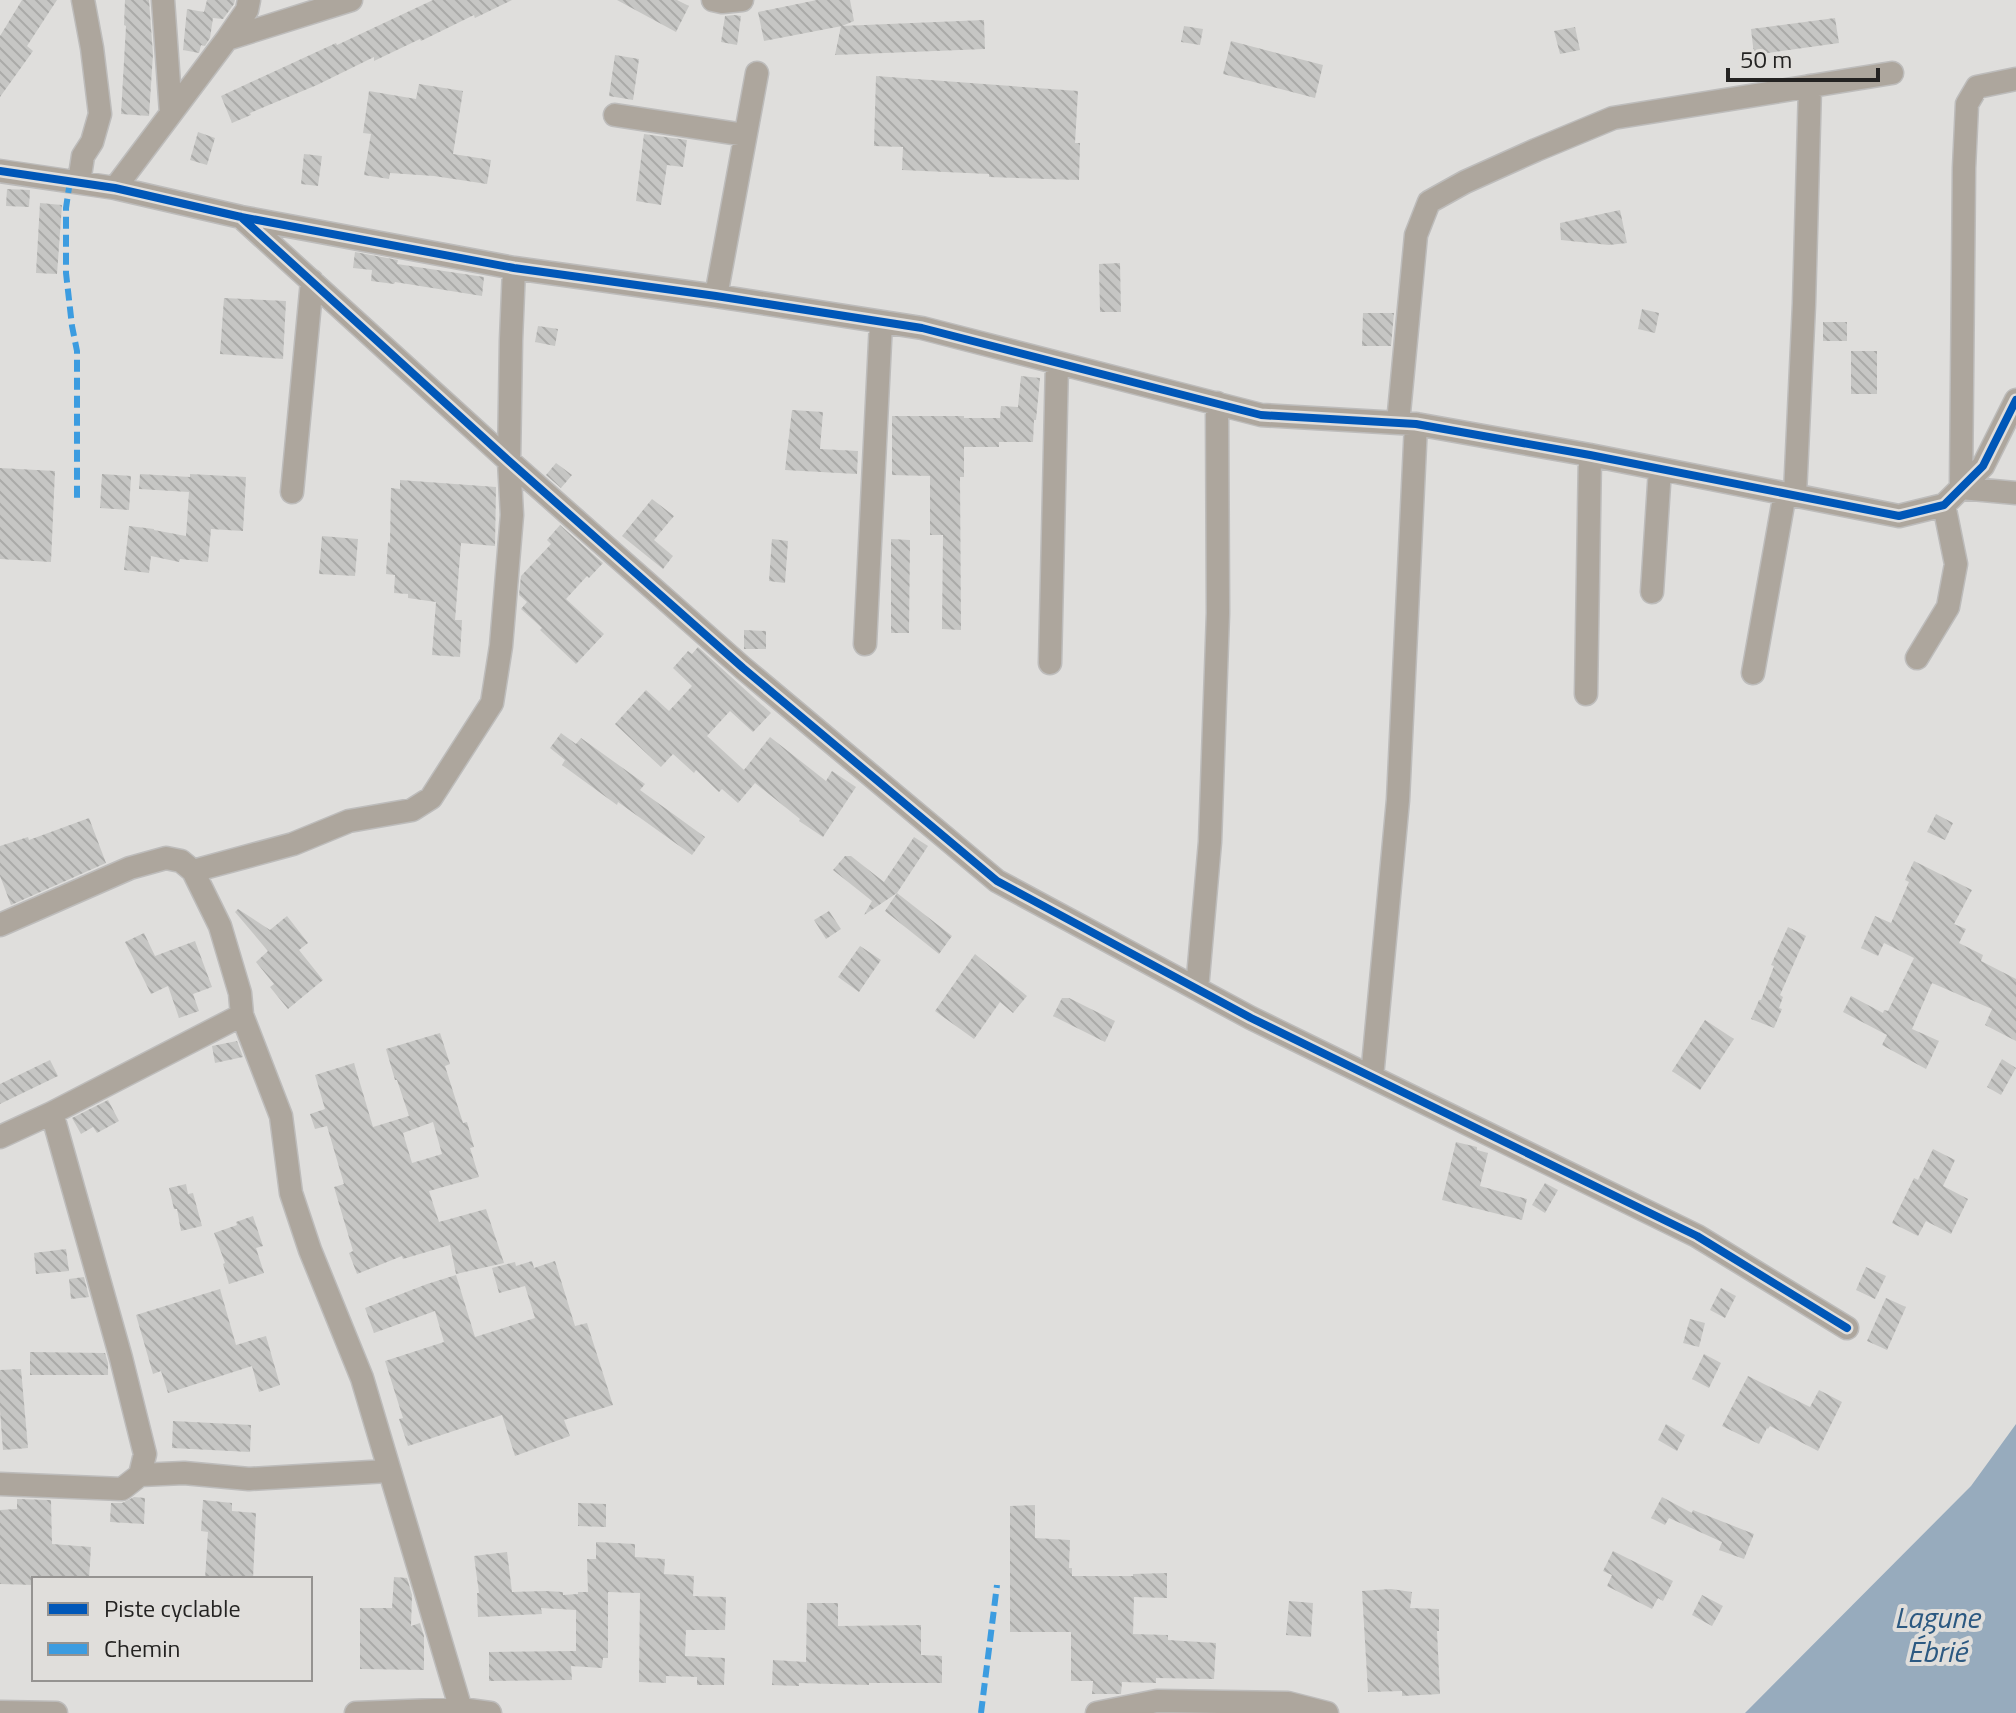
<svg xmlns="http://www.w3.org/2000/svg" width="2016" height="1713" viewBox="0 0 2016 1713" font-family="'Titillium Web',sans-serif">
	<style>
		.water { fill: #97abbd }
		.building { fill: url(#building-back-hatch); fill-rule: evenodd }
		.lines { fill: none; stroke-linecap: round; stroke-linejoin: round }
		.minor-casing { stroke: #bdbcbb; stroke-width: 25 }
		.minor { stroke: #ada69d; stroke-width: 22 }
		.quiet { stroke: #3c9ce0; stroke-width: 6; stroke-dasharray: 12 6; stroke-linecap: butt }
		.cycleway-casing { stroke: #e0dedb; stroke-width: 13 }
		.cycleway { stroke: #0057b8; stroke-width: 8 }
		.labels { text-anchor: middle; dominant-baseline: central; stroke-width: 8; stroke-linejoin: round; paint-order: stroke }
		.water-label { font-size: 30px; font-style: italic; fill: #2c5981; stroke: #e0dedb }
	</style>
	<defs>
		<pattern id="building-back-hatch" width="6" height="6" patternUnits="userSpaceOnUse" patternTransform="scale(2)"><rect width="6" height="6" fill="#c6c6c4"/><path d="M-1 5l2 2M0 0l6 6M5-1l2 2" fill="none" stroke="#aaaaa8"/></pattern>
	</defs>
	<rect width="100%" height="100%" fill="#dfdedc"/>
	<path class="water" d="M2016,1424V1713H1745L1971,1486Z"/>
	<path class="building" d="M22,0H57L27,46L33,51L0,97V36Z
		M125,0H149L153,54L149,116L121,114L126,26L124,25Z
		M207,0H235L234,4L223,19L213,18L210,38L205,46L201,45L199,53L183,50L187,9L204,12Z
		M433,0H512L475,18L474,15L421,41L420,39L374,61V57L317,85L250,113L251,115L232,123L221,96L336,43L337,45Z
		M617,0H677L689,6L676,32Z
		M817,0H850L854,21L842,26L764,41L758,12Z
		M734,15L741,16L737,45L721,42L725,16Z
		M1835,18L1839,43L1754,55L1751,29Z
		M984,20L985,49L835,55L841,26Z
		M1184,26L1203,29L1200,45L1181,42Z
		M1575,27L1580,50L1560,54L1554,31Z
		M1231,41L1323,65L1315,98L1223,74Z
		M615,55L639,59L633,100L609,96Z
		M876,76L1078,91L1075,143H1080L1079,180L989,177V174L902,170L903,147L874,146Z
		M419,84L463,91L453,154L491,160L487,184L434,176L390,173L389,179L364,175L371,134L363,133L369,91L416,99Z
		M198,132L215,138L207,165L190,160Z
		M644,134L687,140L683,167L667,165L661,205L636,201Z
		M304,154L322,156L318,186L301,184Z
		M7,189L30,190L29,207L6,206Z
		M40,203L62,205L57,274L36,273Z
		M1620,210L1627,243L1609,245L1561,240L1560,223Z
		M355,252L398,260L397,264L484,277L482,296L395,282L394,284L371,281L372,270L353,268Z
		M1120,263L1121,312H1100L1099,264Z
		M224,298L286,301L283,359L220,354Z
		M1642,309L1659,313L1655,333L1638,329Z
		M1363,313H1394L1391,346H1362Z
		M1823,322H1847V341H1823Z
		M538,326L558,329L555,346L535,342Z
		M1851,351H1877V394H1851Z
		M1021,376L1040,378L1036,420H1034L1033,442H999V447H964V477H960L961,630L942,629L943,535H930V476L892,475V416H964V418H1000L1001,406L1018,407Z
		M792,410L823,412L820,449L858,451L857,474L785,470Z
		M556,463L572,475L561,488L546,475Z
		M0,468L55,471L51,562L0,559Z
		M102,474L131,476L129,510L100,508Z
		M140,474L190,477V474L246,477L243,531L211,529L208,562L180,559L179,562L151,556L149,573L124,570L129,526L154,529V530L186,536L189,492L139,489Z
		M400,480L496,487L495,546L461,543L455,620H462L460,657L432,655L436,602L408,598V594L394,593L395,575L386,574L388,542L390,543L391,488L400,489Z
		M652,499L674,516L654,540L673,556L663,569L622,536Z
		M560,525L603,563L589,578L587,576L566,599L604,634L576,664L540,630L542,628L521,609L527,602L519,595L521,576L551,544L547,540Z
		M322,536L358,539L355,576L319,574Z
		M772,539L788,541L785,583L769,581Z
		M891,539L910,540L909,633H891Z
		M744,630L766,631V649H744Z
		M698,647L771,713L753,732L730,711L707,736L744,770L770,737L826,781L832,771L856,787L823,837L799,821L800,819L755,783L738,803L722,789L719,792L696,770L694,773L673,754L661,767L615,724L646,690L669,711L692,686L673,668L688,651L692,654Z
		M561,733L576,744L581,738L645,784L640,790L705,837L692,855L618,802L617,805L562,765L565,760L550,748Z
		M1936,814L1953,823L1945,840L1927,832Z
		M89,818L106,863L11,905L0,876V846L28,837L29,840Z
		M914,837L928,846L897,893L952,936L939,954L885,911L897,893L864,915L872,901L833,870L845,856H851L884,882Z
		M1914,861L1972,890L1954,924L1966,929L1959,943L1983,955L1981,961L2016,979V1041L1985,1025L1992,1009L1932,983L1912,1029L1939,1041L1926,1069L1882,1045L1887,1035L1843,1012L1851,996L1883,1013L1884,1010L1888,1011L1914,958L1884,943L1878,956L1861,948L1875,916L1891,923L1909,882L1905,880Z
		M238,909L270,930L287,916L308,943L299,950L323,980L288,1009L270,987L274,984L256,962L268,951L235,912Z
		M829,911L841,929L826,939L814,920Z
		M1788,927L1806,936L1780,995L1783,997L1779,1008L1782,1009L1774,1028L1751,1019L1759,1000H1761L1774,966L1771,965Z
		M144,933L155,956L195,941L212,987L193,994L199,1011L179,1018L168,986L151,994L125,942Z
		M860,946L881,960L859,992L838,977Z
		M975,954L1027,996L1013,1013L1000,1002L974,1039L935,1011Z
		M1062,998H1069L1115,1021L1105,1042L1053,1016Z
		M1705,1020L1734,1039L1700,1090L1672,1071Z
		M440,1033L450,1064L445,1066L463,1123L467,1122L474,1147L470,1148L479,1177L429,1191L439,1222L486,1209L504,1263L456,1274L450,1245L403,1259L402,1256L357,1274L349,1253L353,1251L334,1187L344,1184L327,1126L315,1129L310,1114L325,1109L315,1075L354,1063L373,1127L409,1116L397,1080H395L386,1049ZM433,1122L442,1154L412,1163L403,1133Z
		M237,1041L243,1057L215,1063L212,1046Z
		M2002,1059L2016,1068L2001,1095L1987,1087Z
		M50,1060L58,1076L0,1104V1084Z
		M108,1100L119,1121L97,1133L93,1127L81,1134L72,1118Z
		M1456,1142L1477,1147V1150L1488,1153L1480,1186L1527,1199L1522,1220L1442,1200Z
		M1933,1149L1955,1160L1943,1186L1968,1199L1951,1234L1926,1221L1918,1236L1892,1223L1914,1178L1918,1180Z
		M1545,1183L1558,1190L1545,1213L1532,1205Z
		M186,1184L188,1194L193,1193L202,1226L181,1231L177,1209H174L169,1188Z
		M253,1216L263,1246L256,1248L264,1273L229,1284L223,1264L225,1263L214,1233L237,1225L236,1222Z
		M66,1249L69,1271L36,1274L34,1253Z
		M532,1261L534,1268L555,1261L575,1326L587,1323L613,1405L564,1420L570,1436L515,1456L502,1415L408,1446L399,1419L403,1418L385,1361L444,1342L435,1311L374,1333L365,1308L427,1284L456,1275L475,1337L535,1318L525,1286L499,1293L492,1268L515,1262L516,1266Z
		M1866,1267L1886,1276L1875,1299L1856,1290Z
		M84,1277L89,1297L71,1299L69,1279Z
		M1721,1288L1736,1296L1725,1318L1710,1310Z
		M220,1289L236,1345L266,1336L280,1385L259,1392L252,1366L168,1393L161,1371L153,1374L136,1315Z
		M1886,1298L1906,1307L1887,1350L1867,1341Z
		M1690,1319L1705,1323L1699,1347L1683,1343Z
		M30,1352L105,1353L108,1363V1375H30Z
		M1704,1354L1721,1363L1709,1388L1692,1379Z
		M21,1369L28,1448L3,1450L0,1410V1370Z
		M1748,1376L1810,1407L1819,1390L1842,1402L1818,1451L1770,1426L1768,1429L1767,1428L1759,1444L1722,1426Z
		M173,1421L251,1425L250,1452L172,1448Z
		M1666,1424L1685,1435L1677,1451L1658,1440Z
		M134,1497L145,1498L144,1524L110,1522L111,1503H122Z
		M1662,1497L1692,1513L1693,1510L1754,1534L1744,1559L1719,1550L1722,1542L1669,1518L1665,1525L1651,1518Z
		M17,1499L51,1500L52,1544L91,1547L89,1579H34V1585L0,1584V1510L17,1509Z
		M203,1500L232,1503V1511L256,1513L253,1579H205L208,1532L201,1531Z
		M578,1503L606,1504V1527L578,1526Z
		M1035,1505V1538L1070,1540L1069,1568H1072V1576H1133V1574L1167,1573V1598L1134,1597L1133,1634L1168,1635V1640L1216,1643L1214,1679L1156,1678V1683L1122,1682L1121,1694H1092L1093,1681H1071V1632H1010V1506Z
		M596,1542L635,1544V1557L665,1559L664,1574L694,1576L693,1596L726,1597L725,1630H686L685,1656L725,1658L724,1685H697V1677L666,1676V1683L639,1682L640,1593L608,1592V1658H603L602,1668L571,1666L572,1680L489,1681V1652L576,1651V1610L541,1608L542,1614L478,1617L477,1593H479L474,1556L507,1552L512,1592L545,1591L563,1592V1595L578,1594V1592H588L587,1559H596Z
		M1613,1551L1673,1581L1663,1601L1658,1598L1652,1609L1607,1586L1612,1575L1603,1571Z
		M394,1577L407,1578L412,1595L411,1626L420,1623L424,1636V1670L360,1669V1608H392Z
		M1391,1589L1412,1592L1410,1608L1439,1609V1631H1437L1440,1694L1402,1696V1691L1368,1692L1362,1591Z
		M1702,1595L1723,1606L1712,1626L1692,1615Z
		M1289,1601L1313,1603L1311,1637L1286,1635Z
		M807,1603H838V1626L921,1625V1655L942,1656V1683H869V1685L799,1683V1686L772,1685L773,1660L806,1662Z"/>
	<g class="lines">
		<defs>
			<path id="minor" d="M163,0L171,113
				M713,0L722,2L742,0
				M227,39L351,0
				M2016,79L1977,87L1967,104L1964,168L1961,488L2016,493
				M615,115L745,135
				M0,171L115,188L241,217L514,268L716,296L922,328L1261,415L1416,424L1590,455L1899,516L1944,505L1983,466L2016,400
				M79,182L83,156L92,142L100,114L92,48L83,0
				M115,188L227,39L247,10L249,0
				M242,218L509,461L743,668L997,881L1251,1018L1697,1236L1847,1328
				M716,296L757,73
				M1398,423L1416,235L1429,202L1465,182L1536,150L1613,118L1892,73
				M292,492L312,281
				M1795,494L1804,304L1810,86
				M1652,592L1660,469
				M865,644L881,322
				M1917,658L1948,607L1956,564L1944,505
				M1050,663L1057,363
				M1753,673L1785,493
				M1586,694L1590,455
				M193,871L293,844L349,821L412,810L431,798L492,703L501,646L512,515L509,461L511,340L514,268
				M0,925L130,868L166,858L181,861L193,871L220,926L240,993L242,1015L281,1116L291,1193L310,1250L362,1378L462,1713
				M1197,989L1210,842L1218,613L1217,403
				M1372,1077L1398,800L1416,424
				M0,1137L52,1113L242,1015
				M140,1475L184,1473L249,1479L388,1471
				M0,1484L122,1489L140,1475L145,1454L121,1358L52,1113
				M0,1712L56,1713
				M356,1713L461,1709L490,1713
				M1097,1713L1157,1701L1288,1703L1327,1713"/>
		</defs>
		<use href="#minor" class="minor-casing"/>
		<use href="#minor" class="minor"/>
		<path class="quiet" d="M70,181L66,208V273L72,326L77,351V501
			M981,1713L997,1585"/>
		<defs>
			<path id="cycleway" d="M0,171L115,188L241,217L514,268L716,296L922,328L1261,415L1416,424L1590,455L1899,516L1944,505L1983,466L2016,400
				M241,217L509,461L743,668L997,881L1251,1018L1697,1236L1847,1328"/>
		</defs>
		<use href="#cycleway" class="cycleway-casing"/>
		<use href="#cycleway" class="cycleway"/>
	</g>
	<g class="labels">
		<g class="water-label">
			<text x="1937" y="1617">Lagune<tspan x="1937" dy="34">Ébrié</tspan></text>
		</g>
	</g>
	<rect x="32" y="1577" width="280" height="104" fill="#e0dedb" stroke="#959391" stroke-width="2"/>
	<rect x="48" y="1603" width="40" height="12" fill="#0057b8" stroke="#959391" stroke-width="2"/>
	<text x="104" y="1617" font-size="24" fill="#242322">Piste cyclable</text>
	<rect x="48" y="1643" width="40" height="12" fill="#3c9ce0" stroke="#959391" stroke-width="2"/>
	<text x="104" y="1657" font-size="24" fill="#242322">Chemin</text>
	<path d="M1728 68v12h150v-12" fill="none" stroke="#242322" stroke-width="4"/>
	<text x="1740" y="68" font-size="24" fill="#242322" stroke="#e0dedb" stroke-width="6" paint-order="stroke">50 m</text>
</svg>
